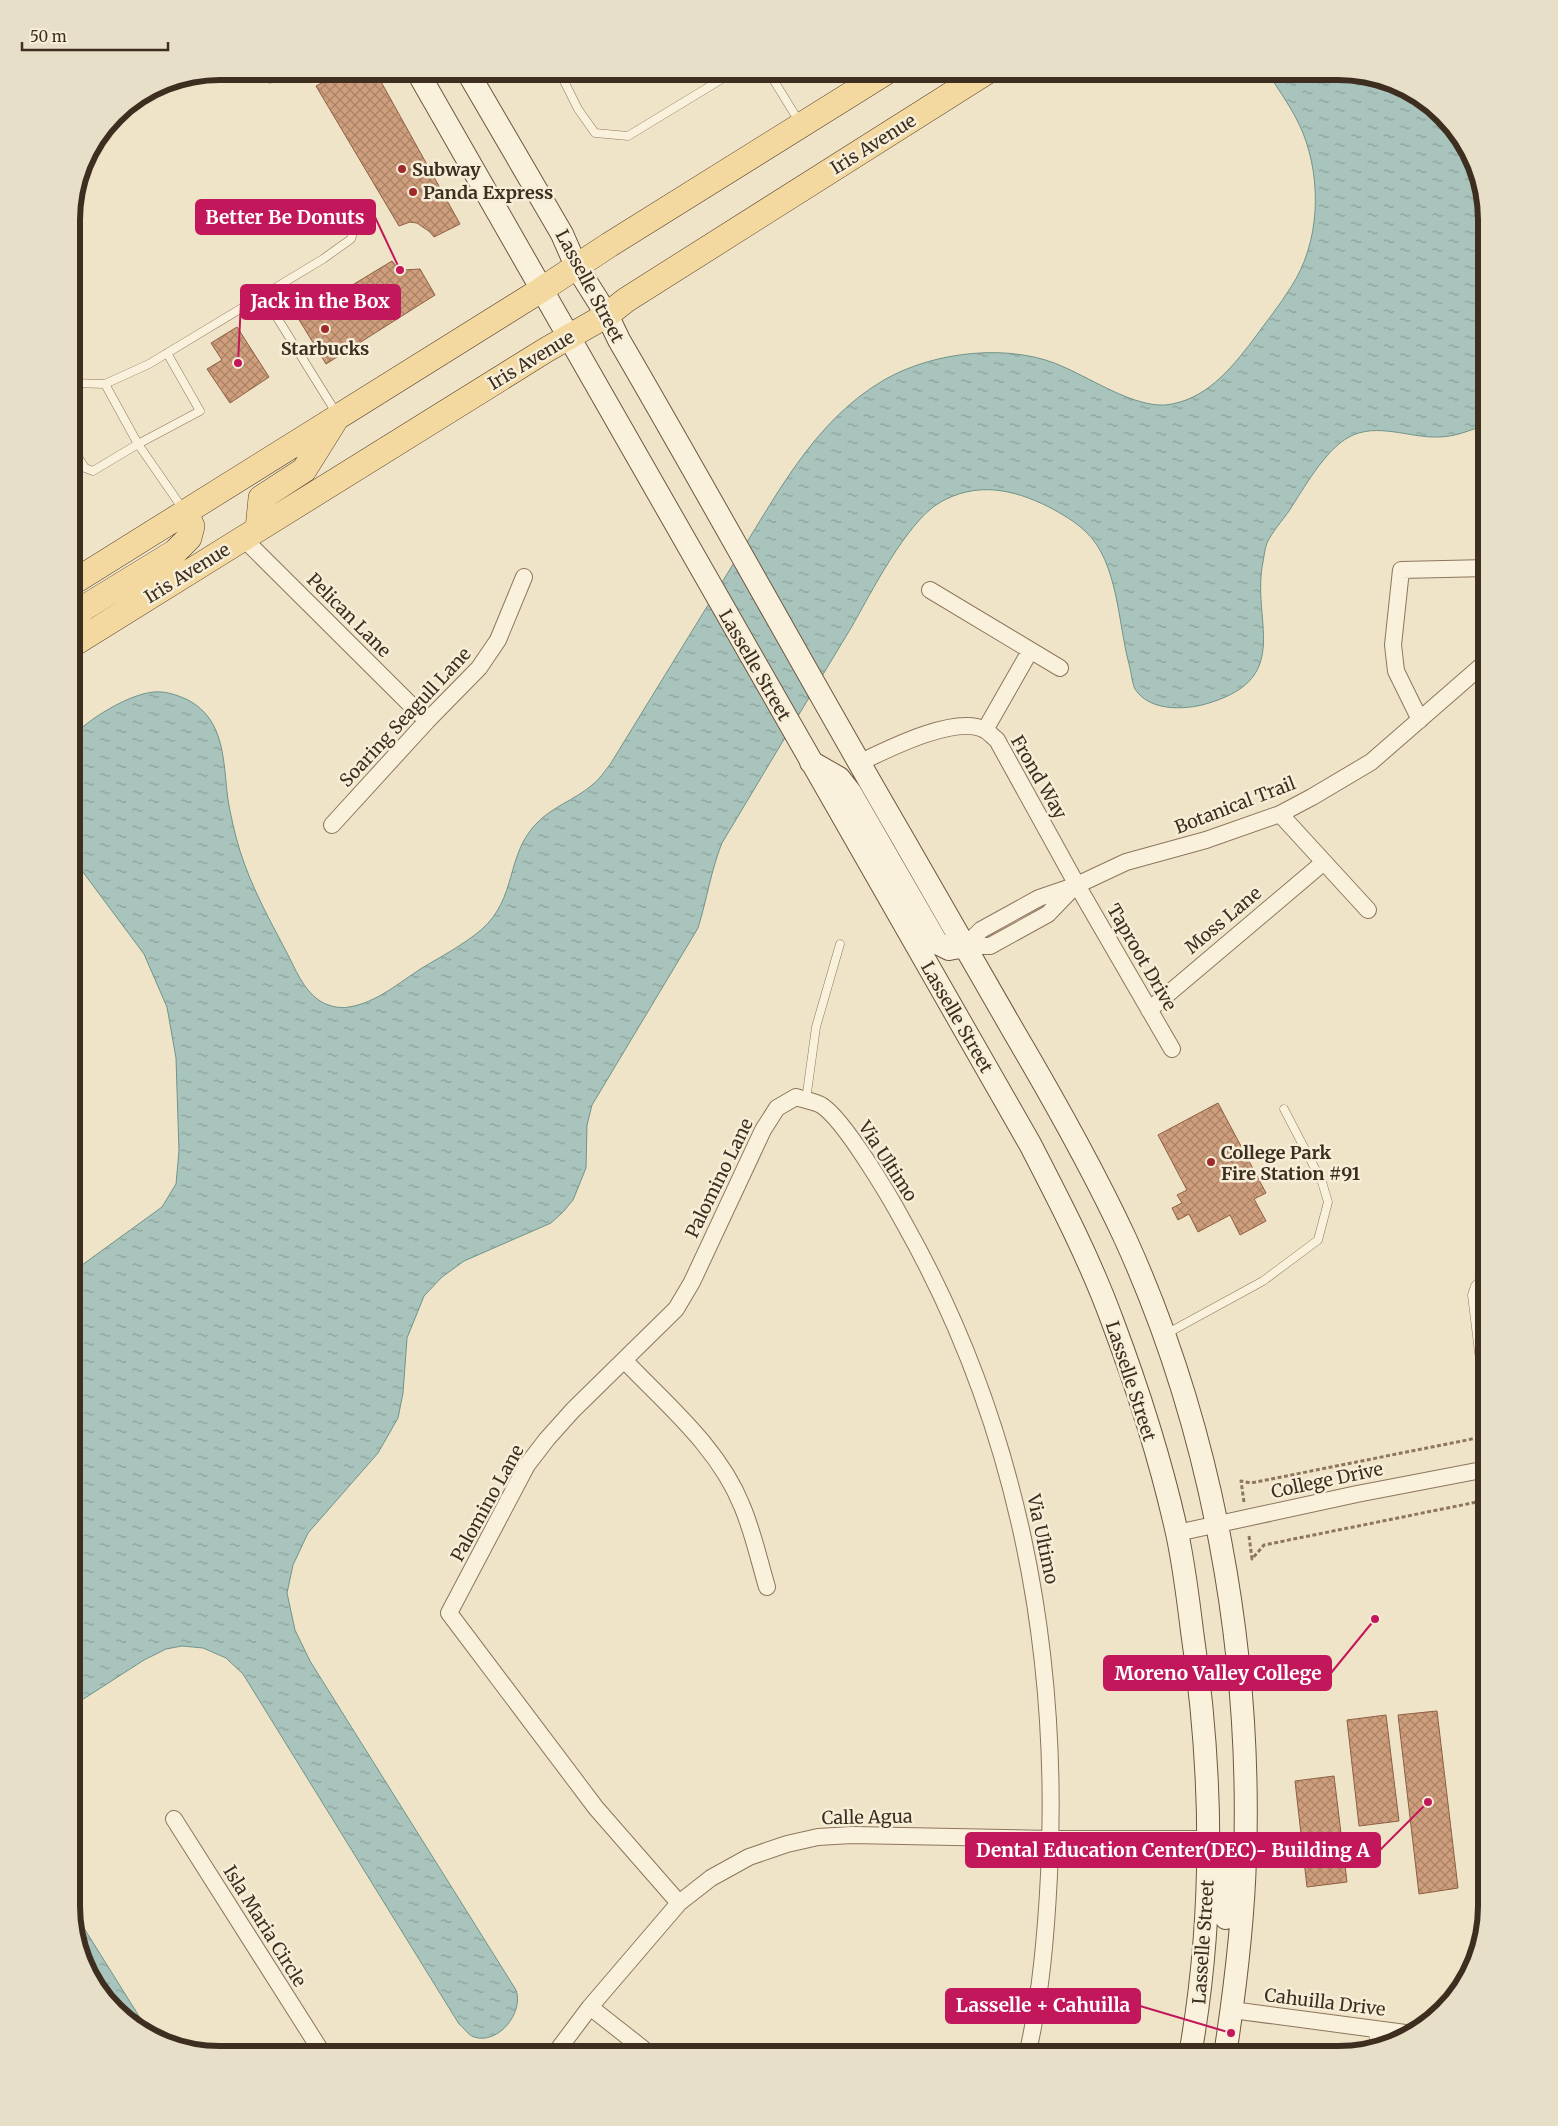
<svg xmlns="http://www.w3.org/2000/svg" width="1558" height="2126" viewBox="0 0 1558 2126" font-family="Merriweather,serif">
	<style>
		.water { fill: url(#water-ripples); stroke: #6f938a }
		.building { fill: url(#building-cross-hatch); stroke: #8d5f41 }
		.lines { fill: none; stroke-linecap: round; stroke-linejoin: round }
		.service-casing { stroke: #8d765c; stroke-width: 9 }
		.minor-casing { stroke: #8d765c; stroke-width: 18 }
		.secondary-casing { stroke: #6f573f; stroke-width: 24 }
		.primary-casing { stroke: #5b4430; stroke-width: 26 }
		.path { stroke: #8d765c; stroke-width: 3; stroke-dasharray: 4 2.5; stroke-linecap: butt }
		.service { stroke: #faf1dc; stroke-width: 8 }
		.minor { stroke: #faf1dc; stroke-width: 16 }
		.secondary { stroke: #faf1dc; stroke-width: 22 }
		.primary { stroke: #f3d9a0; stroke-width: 25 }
		.poi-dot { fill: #9e2a2b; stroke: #f7eed8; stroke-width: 2 }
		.labels { text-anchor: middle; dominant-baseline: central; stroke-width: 5; stroke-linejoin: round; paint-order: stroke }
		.street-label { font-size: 18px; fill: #3d2e20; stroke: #f7eed8 }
		.poi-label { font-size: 18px; font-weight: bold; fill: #3d2e20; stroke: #f7eed8; text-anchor: start }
		.rim { fill: none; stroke: #3d2e20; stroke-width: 6 }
		.leader { fill: none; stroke: #c2185b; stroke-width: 2 }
		.callout-dot { fill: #c2185b; stroke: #f7eed8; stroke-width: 2 }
		.callout { fill: #c2185b; stroke: #c2185b; stroke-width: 2 }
		.callout-label { font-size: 19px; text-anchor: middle; font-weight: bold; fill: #fff }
	</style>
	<defs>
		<pattern id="water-ripples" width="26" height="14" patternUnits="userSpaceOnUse" patternTransform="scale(1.25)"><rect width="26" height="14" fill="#a9c4bc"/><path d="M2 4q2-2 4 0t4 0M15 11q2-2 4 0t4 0" fill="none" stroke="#8ba098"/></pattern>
		<pattern id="building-cross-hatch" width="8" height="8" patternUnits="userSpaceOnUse" patternTransform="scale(1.25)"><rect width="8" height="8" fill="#cf9f7d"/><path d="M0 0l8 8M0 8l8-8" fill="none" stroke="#a98266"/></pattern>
	</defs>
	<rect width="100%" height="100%" fill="#f0e4c8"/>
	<path class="water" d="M1267,72H1348L1413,91L1467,145L1487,220V424C1471,430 1455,437 1438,437C1409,438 1377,422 1349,437C1325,450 1304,488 1289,511C1282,521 1272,532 1267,543C1265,548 1264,556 1263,562C1251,620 1293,676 1212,702C1190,710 1150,713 1135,689C1132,683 1131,671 1129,664C1118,623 1118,562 1086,532C1076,522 1062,514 1049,507C1013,489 976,481 939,503C906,523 871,593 851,628C808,699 765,771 722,843C711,870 707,899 698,928L592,1105L587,1125L586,1168L573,1200L563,1212L551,1223L464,1261L442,1277L424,1296L407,1338L403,1393L398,1418L378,1453L308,1533L293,1565L287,1593L295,1630L310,1661L516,1990C524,2012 499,2045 474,2037C468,2035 464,2028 459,2024L243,1674L226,1658L203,1648L182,1646L166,1649L144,1660L71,1707V1273L162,1207L176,1184L179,1151L176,1058L167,1007L144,954L71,856V738C88,719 129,694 154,692C166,691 177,695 188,700C226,720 223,763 228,800C231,817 235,835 240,851C251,886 269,919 286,951C295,968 303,990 320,1001C328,1006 340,1009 349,1007C376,1003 400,982 422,968C442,956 463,945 481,930C518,898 505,855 537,823C552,807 574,800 591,786C599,780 605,771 611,763C651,697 692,632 732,566C775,499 812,422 884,380C934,351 1013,342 1066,368C1093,380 1135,407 1165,405C1205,401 1231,369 1253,340C1266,322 1280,305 1291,287C1320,243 1322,181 1303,133C1294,111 1280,92 1267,72Z
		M72,1909L152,2037L145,2035L91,1981Z"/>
	<path class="building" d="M344,71H375L460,224L434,237L430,232L417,223L410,222L399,226L316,86Z
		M392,261L397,267L404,270L420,269L435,295L326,364L298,318Z
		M237,327L269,377L230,403L207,369L222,360L211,343Z
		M1218,1103L1266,1193L1254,1199L1266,1221L1240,1235L1230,1215L1198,1232L1189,1214L1178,1220L1172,1208L1182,1203L1177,1195L1187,1190L1158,1135Z
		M1437,1711L1458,1888L1419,1894L1398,1715Z
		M1386,1715L1399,1821L1359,1826L1347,1720Z
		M1334,1776L1347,1882L1307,1887L1295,1781Z"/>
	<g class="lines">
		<defs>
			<path id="service" d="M559,71L578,109L595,133L628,136L735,71
				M768,71L800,123
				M270,79L282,71
				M263,295L337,414
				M72,383L105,384L149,364L323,259L351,239L355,228
				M105,384L138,444L183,509
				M72,447L85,468L93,471L138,444L200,411L167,353
				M806,1100L816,1027L840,944
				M1166,1334L1263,1281L1318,1240L1328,1202L1322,1182L1284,1109
				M1487,1418L1472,1295L1475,1286L1487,1273
				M1373,2029L1374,2045"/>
			<path id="minor" d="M243,538L427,721
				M930,590L1060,668
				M1420,720L1396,671L1393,645L1401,570L1487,568
				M985,730L1030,651
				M859,763C886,750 956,714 985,730C989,732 993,737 997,740L1077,885L1172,1049
				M1280,814L1368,910
				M332,825L427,721L479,668L498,640L524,577
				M965,946L981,930L1039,898L1077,885L1126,862L1206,840L1280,814L1312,797L1371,762L1487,661
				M965,946H990L1048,914L1073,888
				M1149,1010L1324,862
				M625,1361C667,1405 719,1448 742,1506C753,1532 759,1560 767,1587
				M1177,1533L1357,1494L1487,1469
				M174,1819L323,2054
				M679,1903L596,1808L449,1613L527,1465L547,1439L573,1410L676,1309L692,1282L763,1130L777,1108L796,1097C804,1100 814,1101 821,1105C844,1119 890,1197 904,1223C1017,1423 1060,1647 1049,1875C1046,1935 1041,1997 1027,2055
				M590,2007L651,2055
				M1232,2010L1413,2034
				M554,2055L590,2007L679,1903L711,1878L749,1857L787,1844L818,1837L852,1835L1051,1839H1209"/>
			<path id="secondary" d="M417,71L1030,1144C1060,1202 1090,1260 1112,1320C1138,1389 1161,1461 1177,1533C1184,1565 1188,1598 1192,1631C1213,1772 1215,1915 1190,2055
				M467,71L562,234L576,266L607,315L619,340C715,505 806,672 902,837C939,902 977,967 1014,1032C1054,1100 1092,1167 1125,1238C1212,1429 1252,1650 1245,1859C1243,1925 1235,1990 1225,2055
				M811,762L839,778L850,792L937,943L949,949L965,946
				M1209,1839C1235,1857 1227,1890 1226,1918"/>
			<path id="primary" d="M258,529L261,498L304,470L334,422
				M72,583L541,290L609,245L888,71
				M72,626L82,609L175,552L189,538L192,526L185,512
				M72,645L546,350L607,315L626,300L988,71"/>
		</defs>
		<use href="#service" class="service-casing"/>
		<use href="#minor" class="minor-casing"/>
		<use href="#secondary" class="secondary-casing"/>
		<use href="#primary" class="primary-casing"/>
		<path class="path" d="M1244,1502L1241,1481L1251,1483L1487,1436
			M1249,1536L1252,1559L1264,1545L1477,1502H1487"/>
		<use href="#service" class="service"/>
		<use href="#minor" class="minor"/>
		<use href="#secondary" class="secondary"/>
		<use href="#primary" class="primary"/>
	</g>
	<g class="poi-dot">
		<circle cx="402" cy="169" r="5"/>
		<circle cx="413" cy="192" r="5"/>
		<circle cx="325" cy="329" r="5"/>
		<circle cx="1211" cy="1162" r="5"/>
	</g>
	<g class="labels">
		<g class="street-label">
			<text transform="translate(873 144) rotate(-32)">Iris Avenue</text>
			<text transform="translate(590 286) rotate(62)">Lasselle Street</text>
			<text transform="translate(531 360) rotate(-31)">Iris Avenue</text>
			<text transform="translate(187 573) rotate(-32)">Iris Avenue</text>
			<text transform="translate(349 615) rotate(45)">Pelican Lane</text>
			<text transform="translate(755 665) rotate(60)">Lasselle Street</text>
			<text transform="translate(405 717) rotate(-47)">Soaring Seagull Lane</text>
			<text transform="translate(1039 777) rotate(60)">Frond Way</text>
			<text transform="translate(1235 805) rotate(-21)">Botanical Trail</text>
			<text transform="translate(1223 920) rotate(-40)">Moss Lane</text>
			<text transform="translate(1142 957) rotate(60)">Taproot Drive</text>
			<text transform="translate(957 1017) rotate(60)">Lasselle Street</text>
			<text transform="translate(888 1161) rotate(57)">Via Ultimo</text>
			<text transform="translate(719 1178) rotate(-64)">Palomino Lane</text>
			<text transform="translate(1131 1381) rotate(72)">Lasselle Street</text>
			<text transform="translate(1327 1480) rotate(-12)">College Drive</text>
			<text transform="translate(487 1503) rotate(-61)">Palomino Lane</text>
			<text transform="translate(1043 1539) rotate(78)">Via Ultimo</text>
			<text transform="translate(867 1817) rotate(-1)">Calle Agua</text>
			<text transform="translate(265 1926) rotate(58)">Isla Maria Circle</text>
			<text transform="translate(1203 1942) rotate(-86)">Lasselle Street</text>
			<text transform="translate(1325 2002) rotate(7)">Cahuilla Drive</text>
		</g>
		<g class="poi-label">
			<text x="412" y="169">Subway</text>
			<text x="423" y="192">Panda Express</text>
			<text x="325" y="348" text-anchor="middle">Starbucks</text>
			<text x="1221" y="1152">College Park<tspan x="1221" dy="21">Fire Station #91</tspan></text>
		</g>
	</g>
	<path d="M0 0H1558V2126H0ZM220 80H1338A140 140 0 0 1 1478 220V1906A140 140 0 0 1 1338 2046H220A140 140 0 0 1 80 1906V220A140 140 0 0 1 220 80Z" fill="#e8dfc9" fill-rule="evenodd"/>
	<path class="rim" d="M220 80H1338A140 140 0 0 1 1478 220V1906A140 140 0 0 1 1338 2046H220A140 140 0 0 1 80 1906V220A140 140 0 0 1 220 80Z"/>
	<path class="leader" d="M400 270L375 217M238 363L241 302M1375 1619L1331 1673M1428 1802L1380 1850M1231 2033L1140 2006"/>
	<g class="callout-dot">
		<circle cx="400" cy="270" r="5"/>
		<circle cx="238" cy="363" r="5"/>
		<circle cx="1375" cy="1619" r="5"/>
		<circle cx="1428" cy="1802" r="5"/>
		<circle cx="1231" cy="2033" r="5"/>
	</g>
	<g class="callout">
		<rect x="196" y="200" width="179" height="34" rx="5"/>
		<rect x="241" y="285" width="159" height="34" rx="5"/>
		<rect x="1104" y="1656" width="227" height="34" rx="5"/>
		<rect x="966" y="1833" width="414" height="34" rx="5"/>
		<rect x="946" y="1989" width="194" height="34" rx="5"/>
	</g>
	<g class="callout-label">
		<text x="285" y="224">Better Be Donuts</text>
		<text x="320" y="308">Jack in the Box</text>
		<text x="1218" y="1680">Moreno Valley College</text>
		<text x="1173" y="1857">Dental Education Center(DEC)- Building A</text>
		<text x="1043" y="2012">Lasselle + Cahuilla</text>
	</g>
	<path d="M22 42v8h146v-8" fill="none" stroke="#3d2e20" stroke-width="2.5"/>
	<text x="30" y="42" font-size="15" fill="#3d2e20" stroke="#f7eed8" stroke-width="4" paint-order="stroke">50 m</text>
</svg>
